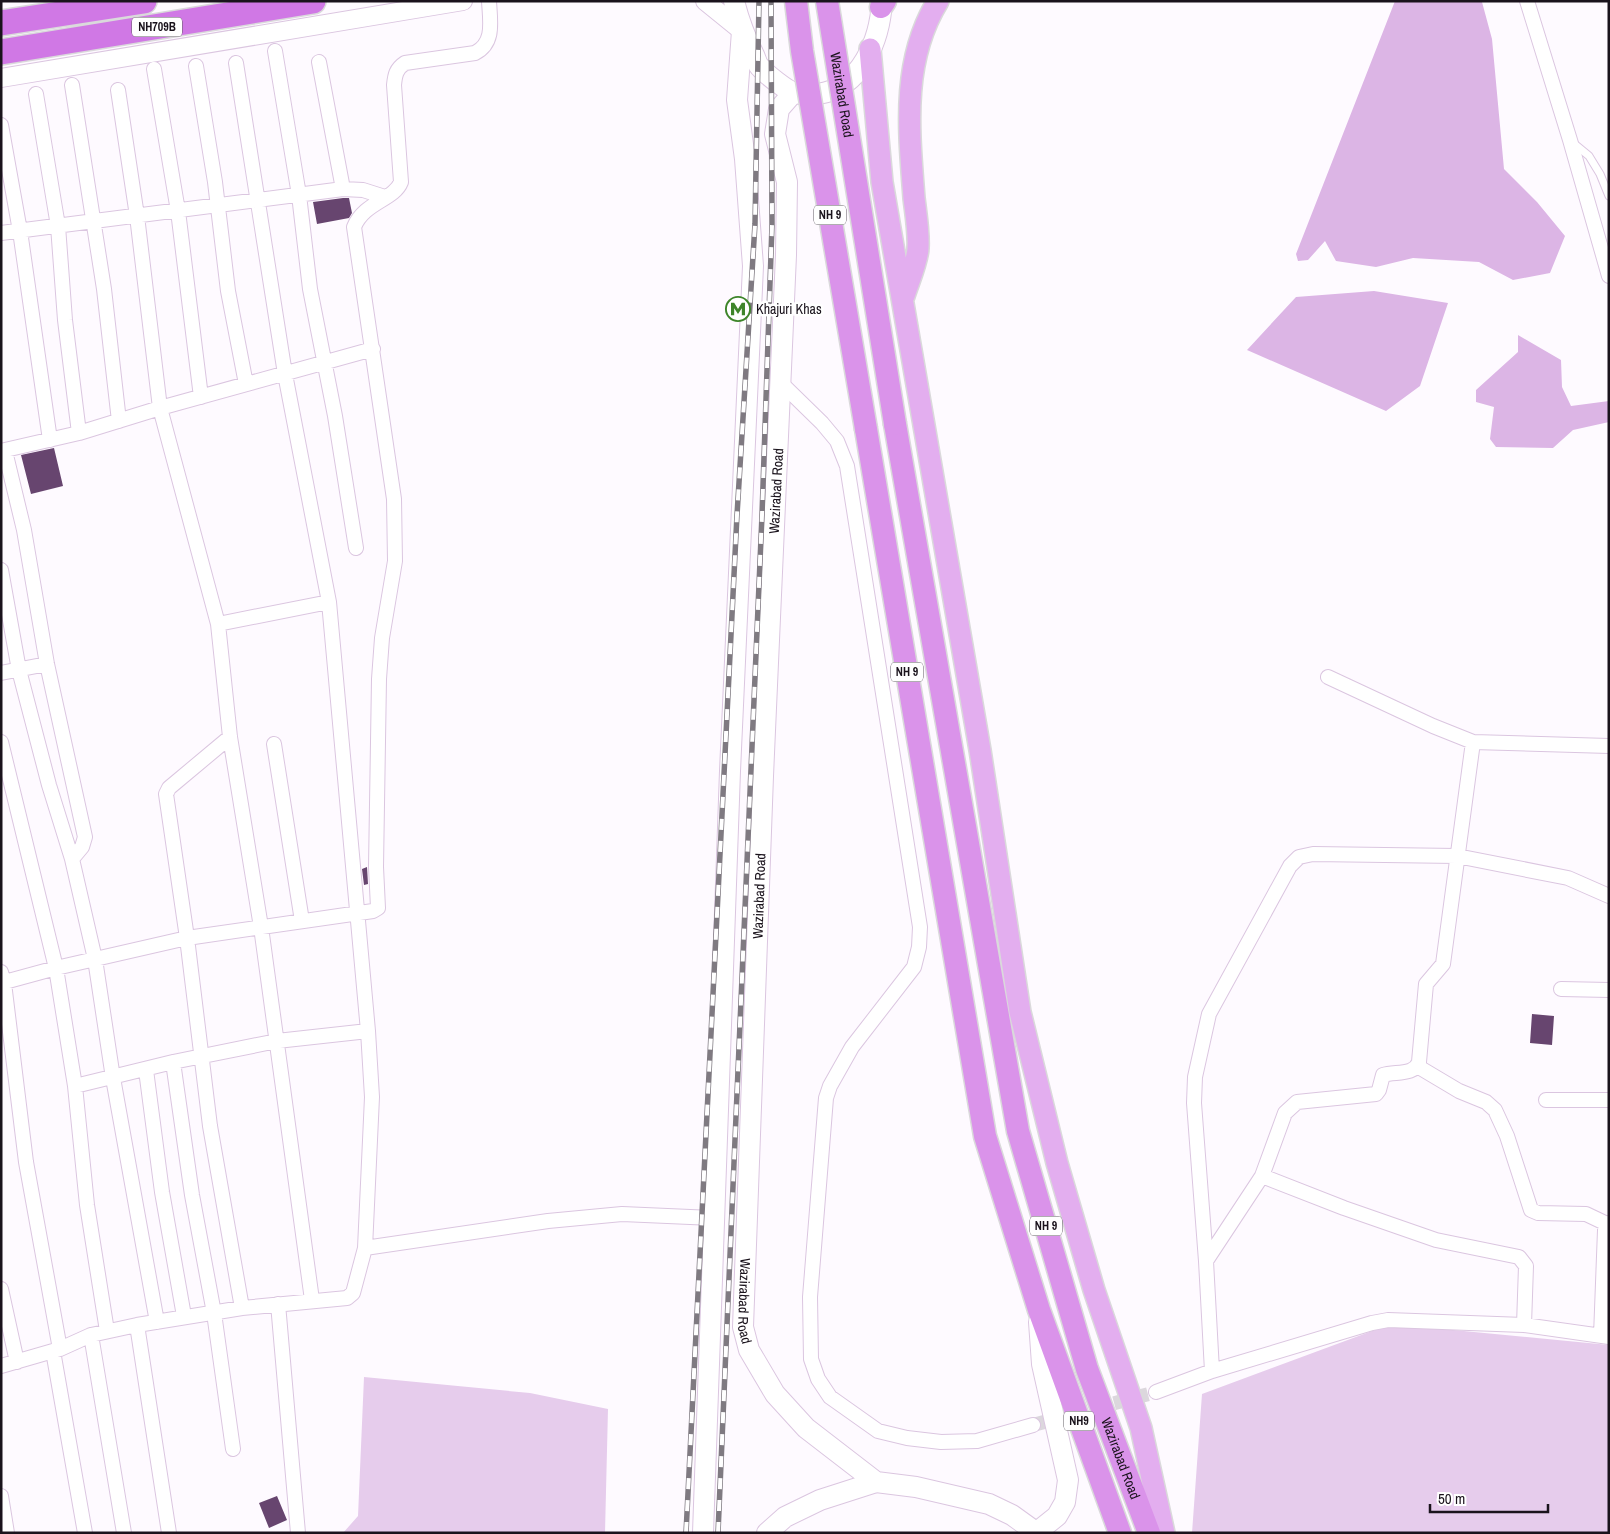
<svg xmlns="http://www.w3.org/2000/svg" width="1610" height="1534" viewBox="0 0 1610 1534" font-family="'Archivo Narrow',sans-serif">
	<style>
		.green { fill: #e6ccec }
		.water { fill: #dcb5e5 }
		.building { fill: #67456f }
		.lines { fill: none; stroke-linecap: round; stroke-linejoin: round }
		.minor-tunnel { stroke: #dcd7dd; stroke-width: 14; stroke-dasharray: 14 7; stroke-linecap: butt }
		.service-casing { stroke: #dbc6e0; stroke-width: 9 }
		.minor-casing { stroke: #dbc6e0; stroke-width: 16 }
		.tertiary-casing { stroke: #dbc6e0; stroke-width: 20 }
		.secondary-casing { stroke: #dbc6e0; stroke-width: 22 }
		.primary-casing { stroke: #dad9db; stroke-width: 24 }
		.trunk-casing { stroke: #dad9db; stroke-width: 25 }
		.motorway-casing { stroke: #dad9db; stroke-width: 28 }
		.service { stroke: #fff; stroke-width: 7 }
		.minor { stroke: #fff; stroke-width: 14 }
		.tertiary { stroke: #fff; stroke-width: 18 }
		.secondary { stroke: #fff; stroke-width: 20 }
		.primary { stroke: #e3aeef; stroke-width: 21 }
		.trunk { stroke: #da93ea; stroke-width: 22 }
		.motorway { stroke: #d078e5; stroke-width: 25 }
		.rail-casing { stroke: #7f7a81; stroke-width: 5.5 }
		.rail { stroke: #fff; stroke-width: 4; stroke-dasharray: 11; stroke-linecap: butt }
		.trunk-bridge-casing { stroke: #dad9db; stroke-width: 25; stroke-linecap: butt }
		.trunk-bridge { stroke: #da93ea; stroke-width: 22 }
		.labels { text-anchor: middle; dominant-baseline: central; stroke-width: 5; stroke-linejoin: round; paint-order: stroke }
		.shield { fill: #fff; stroke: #5f5a60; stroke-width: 1 }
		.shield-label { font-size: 12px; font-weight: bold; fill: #1a131c }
		.street-label { font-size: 14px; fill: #1a131c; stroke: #fff }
		.poi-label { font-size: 14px; fill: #1a131c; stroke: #fff; text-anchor: start }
	</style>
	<rect width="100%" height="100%" fill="#fefaff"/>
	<path class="green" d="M1391,1324L1609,1345V1533H1192L1202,1394Z
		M364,1377L530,1393L608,1409L605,1533H343L358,1516Z"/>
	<path class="water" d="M1395,1L1482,2L1492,39L1504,169L1537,202L1565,236L1550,273L1513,280L1479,262L1413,258L1376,267L1336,261L1325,241L1308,260L1298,261L1296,254Z
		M1374,291L1448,303L1420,386L1386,411L1247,350L1296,297Z
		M1518,335L1561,360L1562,387L1571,406L1609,401V422L1573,430L1553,448L1496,447L1490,439L1494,407L1476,402V390L1518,352Z"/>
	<path class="building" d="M343,198H349L352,213L349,218L317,224L313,202Z
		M54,448L63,486L31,494L21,455Z
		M367,867L368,884L364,885L362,869Z
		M1532,1014L1554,1016L1552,1045L1530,1043Z
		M277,1496L287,1520L269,1528L259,1503Z"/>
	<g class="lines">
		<path class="minor-tunnel" d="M1033,1425L1156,1392"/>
		<defs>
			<path id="service" d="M1572,142L1589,156L1600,174L1609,196"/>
			<path id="minor" d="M1527,1L1570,140L1609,276
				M275,51L299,195L310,289L335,416L356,548
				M319,62L343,189
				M196,66L215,182L228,291L246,384
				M154,69L178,211L201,397
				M72,85L104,289L119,421
				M118,90L137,216L160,408L218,624L230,737L261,927L312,1300
				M36,94L58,226L65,320L79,433
				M1,125L20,231L50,440
				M1,233L343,189L363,190L385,197
				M781,383L822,423L837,441L847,466L920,927L919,947L914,967L852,1047L830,1086L826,1098L810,1297L811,1359L818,1379L830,1397L878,1431L907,1438L941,1442L977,1441L1033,1425
				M1,451L79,433L160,408L373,349
				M5,451L24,530L47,664L85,837L82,847L72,859L95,959L113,1078L157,1322
				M1,570L19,670L49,785L72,859
				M218,624L329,602
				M1,673L47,664
				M1328,677L1433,726L1473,742
				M230,737L169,788L166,794L187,938L210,1126L242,1308
				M1,742L56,968L75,1086L87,1205L107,1331
				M274,744L302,921
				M1,972L4,983L26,1162L60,1349
				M1,983L56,968L187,938L373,911L378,908L376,867L379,679L382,638L395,561L394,499L354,227C364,202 394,200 401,182L394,85C395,75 396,69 405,63L475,53C495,43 490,21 489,1
				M1561,989L1609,990
				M173,1062L192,1195L214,1313L233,1449
				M1417,1066L1459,1091L1486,1102L1495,1110L1507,1136L1531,1210L1538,1213L1586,1214L1607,1224
				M146,1070L162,1192L184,1316
				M75,1086L173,1062L277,1041L368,1031
				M1546,1100H1609
				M1262,1176L1344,1208L1436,1240L1519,1257L1526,1266L1524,1325
				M365,1248L548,1221L622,1214L713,1218
				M1206,1261L1262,1176L1285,1113L1297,1102L1376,1094L1379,1090L1383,1075C1395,1071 1414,1076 1419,1062L1426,984L1443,964L1473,742L1609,746
				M1,1289L17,1362
				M278,1304L298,1533
				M137,1325L169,1533
				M91,1335L124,1533
				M1601,1336L1605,1230L1609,1223
				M53,1351L85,1533
				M1,1366L60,1349L91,1335L137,1325L242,1308L347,1298L353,1293L365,1248L372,1097L368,1031L329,602L285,374L236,63
				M1212,1371L1206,1261L1194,1103L1195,1077L1209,1014L1290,866L1299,857L1313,854L1457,856L1568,878L1609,896
				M1156,1392L1212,1371L1372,1323L1388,1320L1524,1325L1609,1337
				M1,1496L7,1533"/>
			<path id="tertiary" d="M705,1L742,31
				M1,78L463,1"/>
			<g id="secondary">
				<path d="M734,1C739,21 745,37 754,55C756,59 757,65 761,68C766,74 787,91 795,93C802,95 810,95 818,94C861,88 880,40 882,1"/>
				<path id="s1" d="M793,93L779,109L775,134L787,182L786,255L763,776L743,1327L749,1350L775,1394L806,1428L876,1482L916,1487L989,1504L1012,1515L1037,1533"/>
				<path d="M1037,1532L1057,1516L1065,1502L1068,1480L1042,1364L1039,1322"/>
				<path d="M703,1533L730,771L753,266L745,159L737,100L742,31"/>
				<path d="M767,1533L785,1517L820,1500L876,1482"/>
			</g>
			<path id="primary" d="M870,49L882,182L980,750L1020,1012L1057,1163L1094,1290L1141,1428L1164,1533
				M904,296C908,283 918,260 918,248C919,232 916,215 914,198C909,131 901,61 938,1"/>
			<g id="trunk">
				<path d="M881,7L885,1"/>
				<path id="s2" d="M895,424L1018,1131L1087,1369L1149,1533"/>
				<path d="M866,429L985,1136L1039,1310L1120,1533"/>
			</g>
			<path id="motorway" d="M1,23L144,1
				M1,52L313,1"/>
		</defs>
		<use href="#service" class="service-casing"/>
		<use href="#minor" class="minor-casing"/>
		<use href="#tertiary" class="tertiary-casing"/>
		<use href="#secondary" class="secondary-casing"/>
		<use href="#primary" class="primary-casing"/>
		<use href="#trunk" class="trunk-casing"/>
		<use href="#motorway" class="motorway-casing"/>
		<use href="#service" class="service"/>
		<use href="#minor" class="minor"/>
		<use href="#tertiary" class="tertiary"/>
		<use href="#secondary" class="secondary"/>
		<use href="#primary" class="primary"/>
		<use href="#trunk" class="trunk"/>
		<use href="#motorway" class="motorway"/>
		<defs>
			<path id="rail" d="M686,1533L737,515L755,224L759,1
				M718,1533L762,515L772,225L771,1"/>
		</defs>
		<use href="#rail" class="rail-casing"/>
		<use href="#rail" class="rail"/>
		<defs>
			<g id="trunk-bridge">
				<path d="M796,1L802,51L866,429"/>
				<path id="s3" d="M827,1L895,424"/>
			</g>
		</defs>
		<use href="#trunk-bridge" class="trunk-bridge-casing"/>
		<use href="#trunk-bridge" class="trunk-bridge"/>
	</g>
	<defs>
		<symbol id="metro-ring" viewBox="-11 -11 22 22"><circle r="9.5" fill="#fff" stroke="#3e852a" stroke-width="1.5"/><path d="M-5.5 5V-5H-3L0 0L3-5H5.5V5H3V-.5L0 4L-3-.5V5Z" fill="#3e852a"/></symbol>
	</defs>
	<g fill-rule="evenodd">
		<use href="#metro-ring" x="724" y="295" width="28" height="28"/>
	</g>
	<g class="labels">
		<g class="shield">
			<rect x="132" y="17.5" width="50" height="19" rx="4"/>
			<rect x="814" y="205.5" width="32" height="19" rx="4"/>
			<rect x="891" y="662.5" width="32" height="19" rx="4"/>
			<rect x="1030" y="1216.5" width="32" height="19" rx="4"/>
			<rect x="1064" y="1411.5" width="30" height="19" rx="4"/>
		</g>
		<g class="shield-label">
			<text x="157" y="27">NH709B</text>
			<text x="830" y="215">NH 9</text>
			<text x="907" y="672">NH 9</text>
			<text x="1046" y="1226">NH 9</text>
			<text x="1079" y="1421">NH9</text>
		</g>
		<g class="street-label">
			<text stroke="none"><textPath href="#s3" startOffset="95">Wazirabad Road</textPath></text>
			<text transform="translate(776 491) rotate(-87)">Wazirabad Road</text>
			<text transform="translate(759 896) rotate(-88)">Wazirabad Road</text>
			<text stroke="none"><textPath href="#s1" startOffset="1216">Wazirabad Road</textPath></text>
			<text stroke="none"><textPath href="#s2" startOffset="1061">Wazirabad Road</textPath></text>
		</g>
		<g class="poi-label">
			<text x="756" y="309">Khajuri Khas</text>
		</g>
	</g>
	<rect width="1610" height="1534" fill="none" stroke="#1a131c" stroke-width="5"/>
	<path d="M1430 1504v8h118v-8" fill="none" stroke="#1a131c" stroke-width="2.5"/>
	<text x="1438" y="1504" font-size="15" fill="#1a131c" stroke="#ffffff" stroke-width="4" paint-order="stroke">50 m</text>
</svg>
